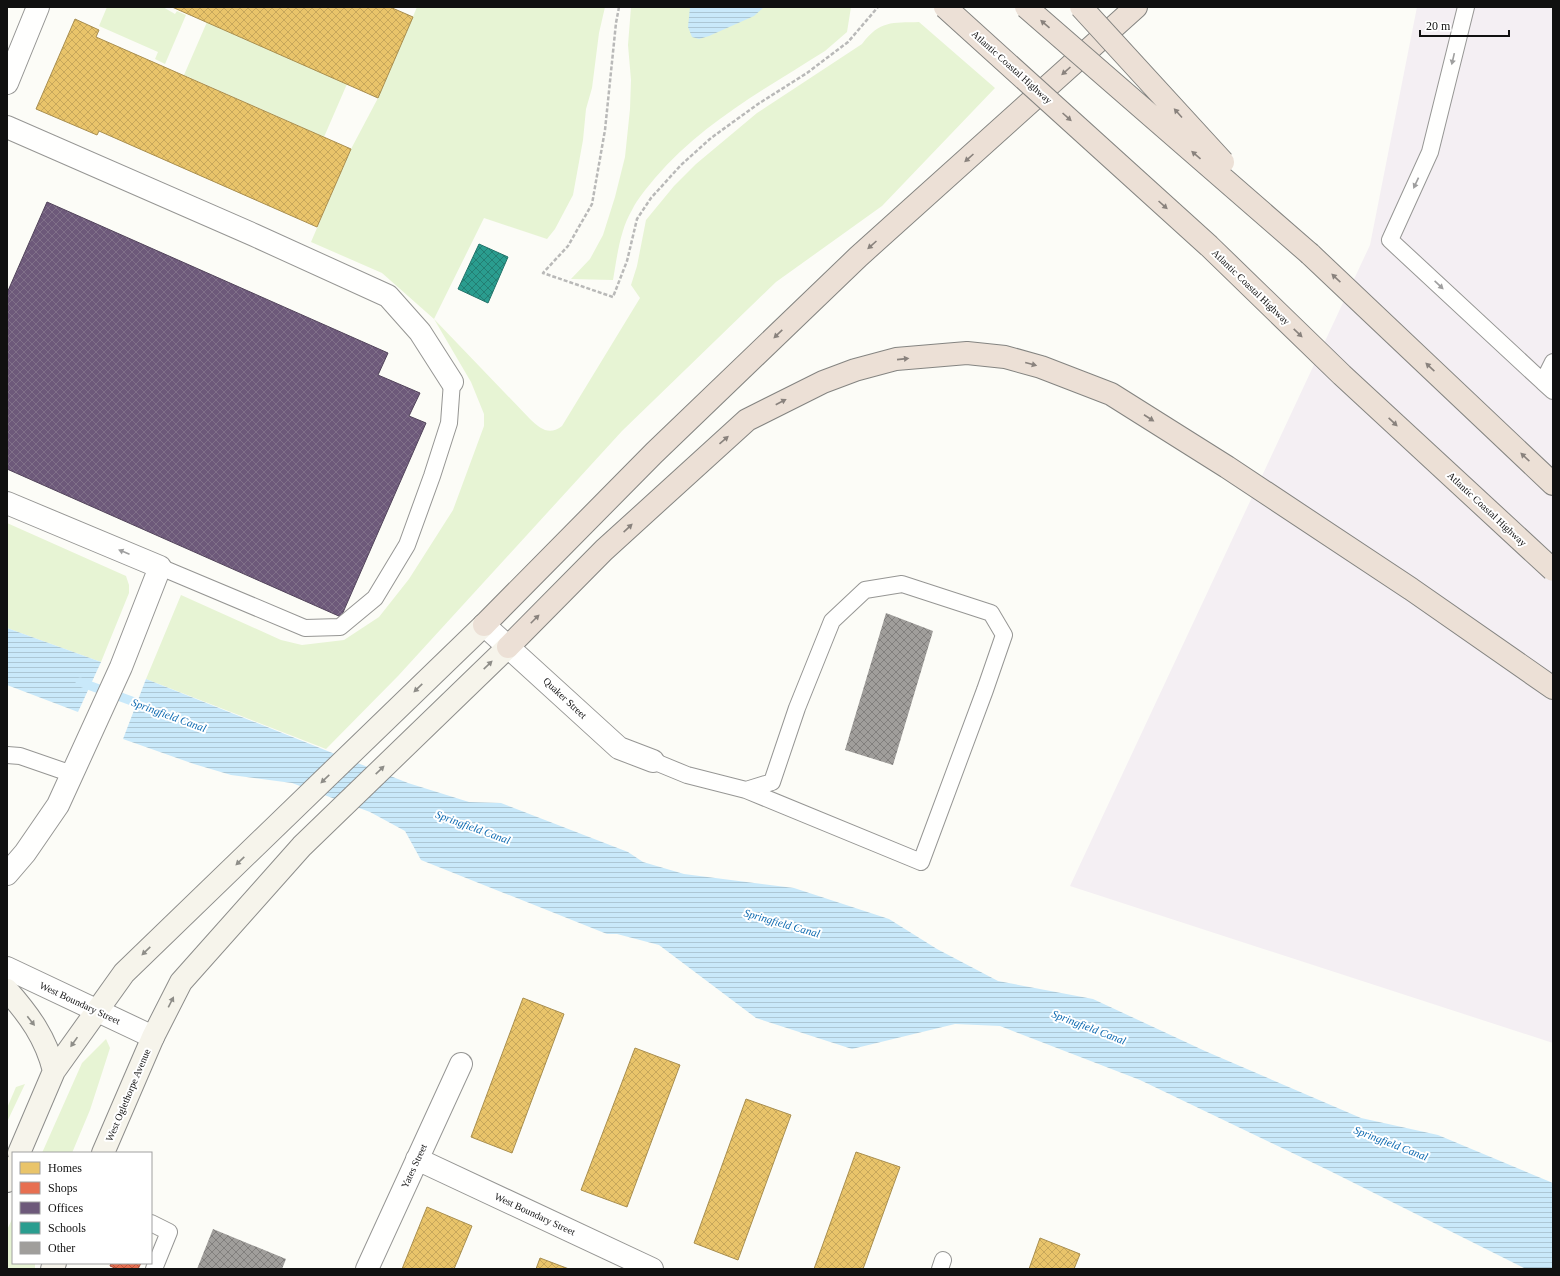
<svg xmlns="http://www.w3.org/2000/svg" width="1560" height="1276" viewBox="0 0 1560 1276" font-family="'Times New Roman',serif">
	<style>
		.industrial { fill: #f4eff3 }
		.grass { fill: #e7f4d4 }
		.water { fill: url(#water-rules) }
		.homes { fill: url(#homes-cross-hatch); stroke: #a88e4f }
		.shops { fill: url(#shops-cross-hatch); stroke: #a6523e }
		.offices { fill: url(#offices-cross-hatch); stroke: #51435a }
		.schools { fill: url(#schools-cross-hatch); stroke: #227369 }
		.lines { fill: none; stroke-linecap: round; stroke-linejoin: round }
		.stream { stroke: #c9e9fa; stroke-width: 9 }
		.building { fill: url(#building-cross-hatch) }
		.service-casing { stroke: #969694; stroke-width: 18 }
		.minor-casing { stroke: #969694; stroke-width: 24 }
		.tertiary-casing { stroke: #969694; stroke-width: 24 }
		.secondary-casing { stroke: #8d8d8b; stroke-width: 24 }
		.motorway-casing { stroke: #848481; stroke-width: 24 }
		.path { stroke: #b9b9b8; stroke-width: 2.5; stroke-dasharray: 4 2; stroke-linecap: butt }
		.service { stroke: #fffffe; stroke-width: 16 }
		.minor { stroke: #fffffe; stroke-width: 22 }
		.tertiary { stroke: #fffffe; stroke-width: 22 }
		.secondary { stroke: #f6f4eb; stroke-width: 22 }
		.motorway { stroke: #ece0d6; stroke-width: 22 }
		.motorway-bridge-casing { stroke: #848481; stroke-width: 24; stroke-linecap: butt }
		.motorway-bridge { stroke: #ece0d6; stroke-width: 22 }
		.oneway { fill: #89827d }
		.oneway2 { fill: #9f9f9f }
		.oneway3 { fill: #8e8d88 }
		.labels { text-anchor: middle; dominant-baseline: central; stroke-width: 4; stroke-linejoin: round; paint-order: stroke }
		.street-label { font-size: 10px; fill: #101010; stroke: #fff }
		.water-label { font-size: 11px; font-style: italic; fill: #0c69b0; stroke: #fff }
	</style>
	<defs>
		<pattern id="water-rules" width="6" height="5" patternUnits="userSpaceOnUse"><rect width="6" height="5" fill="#c9e9fa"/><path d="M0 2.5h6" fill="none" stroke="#acc7d5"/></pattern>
		<pattern id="homes-cross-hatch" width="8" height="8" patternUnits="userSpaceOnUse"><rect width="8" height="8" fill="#e9c46a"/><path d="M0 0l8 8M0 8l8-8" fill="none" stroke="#c7a75b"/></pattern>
		<pattern id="shops-cross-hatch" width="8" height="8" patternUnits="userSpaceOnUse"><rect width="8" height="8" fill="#e76f51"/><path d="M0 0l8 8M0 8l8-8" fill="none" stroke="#ba5a42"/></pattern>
		<pattern id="offices-cross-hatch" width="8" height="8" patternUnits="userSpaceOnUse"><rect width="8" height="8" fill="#6d597a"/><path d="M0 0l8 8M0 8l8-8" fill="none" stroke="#807089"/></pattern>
		<pattern id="schools-cross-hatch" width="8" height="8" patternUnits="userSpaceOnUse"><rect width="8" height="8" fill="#2a9d8f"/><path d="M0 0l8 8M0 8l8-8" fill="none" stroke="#237f73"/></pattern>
		<pattern id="building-cross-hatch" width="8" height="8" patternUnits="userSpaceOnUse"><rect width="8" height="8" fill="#a09e9b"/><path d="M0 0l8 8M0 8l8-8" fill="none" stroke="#817f7d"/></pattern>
	</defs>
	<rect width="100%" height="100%" fill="#fcfcf7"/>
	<path class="industrial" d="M1417,7H1553V1043L1070,886L1370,245Z"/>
	<path class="grass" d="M107,7H163L175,14L177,11L186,15L165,64L155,59L158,52L99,26Z
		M417,7H605L599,33L592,88L586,109L583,140L573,195L555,229L547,239L484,218L434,319L530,419C541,429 549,436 562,426L640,298L631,285L637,266L646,220L674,186L696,164L757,113L862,44C880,20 892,23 919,22L995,88L882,206L776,282L622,431L398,676L326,749L146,679L181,595L281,640L302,645L344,640L379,617L409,579L453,510L484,426V414L471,382L434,319L382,273L311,242L351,149L378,98Z
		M631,7H851L847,32L825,51C765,89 702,123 655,178C647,188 638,198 632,210C620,230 617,257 613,280L571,279L590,259L603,235L615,197L625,157L630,109L631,80L628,45Z
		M207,22L347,84L324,137L184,75Z
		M7,523L126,576L129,585V593L101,662L7,628Z
		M106,1039L110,1048L102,1073L90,1110L72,1153H42L82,1063Z
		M25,1084L7,1122V1108L16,1087Z
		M13,1217V1263H35V1269H7V1230Z"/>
	<path class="water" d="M690,7H764L754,16L709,36L699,39L692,37L688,27Z
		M7,628L101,662L78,712L7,685Z
		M146,679L408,783L469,802L501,803L628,852L643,862L684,874L794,888L889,919L937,949L998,981L1093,999L1205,1051L1361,1118L1438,1135L1553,1183V1269H1530L1524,1268L1330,1171L1140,1080L1000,1026L955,1024L852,1049L756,1018L659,945L617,934H607L421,860L405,831L370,812L292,783L231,775L194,764L123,739Z"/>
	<path class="homes" d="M172,7H390L413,17L378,98Z
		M75,19L99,30L96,37L351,149L317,227L99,131L97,135L36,109Z
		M523,998L564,1014L512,1153L471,1137Z
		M635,1048L680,1065L627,1207L581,1190Z
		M746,1099L791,1115L738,1260L694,1243Z
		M856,1152L900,1167L863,1269H814Z
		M427,1207L472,1226L454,1269H402Z
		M1040,1238L1080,1254L1074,1269H1029Z
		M540,1258L569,1269H536Z"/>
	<path class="shops" d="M111,1263H141L138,1269H117L110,1266Z"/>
	<path class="offices" d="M47,202L388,353L378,375L420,393L409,416L426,423L341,617L7,469V293Z"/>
	<path class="schools" d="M479,244L508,257L488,303L458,289Z"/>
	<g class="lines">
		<path class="stream" d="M80,682L148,707"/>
	</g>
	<path class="building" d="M886,613L933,631L893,765L845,750Z
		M213,1229L286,1259L282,1269H197Z"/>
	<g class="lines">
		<defs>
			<path id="service" d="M1466,7L1430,152L1390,240L1543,382
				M1553,362L1543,382L1553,391
				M160,567L305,628L340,627L375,598L407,545L432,476L449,423L452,382
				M7,755L20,756L72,774
				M653,761L687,775L746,790L772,782L797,708L832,621L865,590L902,584L991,613L1004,635L985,690L921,862L746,790
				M151,1223L169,1232L154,1269
				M940,1269L943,1260"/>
			<path id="minor" d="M7,83L38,7
				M7,127L254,235L388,296L420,332L452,382
				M7,503L160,567L121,667L58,805L25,853L7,874
				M484,625L619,748L653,761
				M417,1159L652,1269
				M367,1269L461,1064"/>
			<path id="tertiary" d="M7,968L153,1037"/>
			<path id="secondary" d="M7,990C29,1015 46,1038 54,1071
				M19,1153L54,1071L124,973L484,625
				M103,1153L153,1037L181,982L302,846L508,647
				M7,1181L13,1167
				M52,1269L55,1263"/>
			<path id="motorway" d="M1310,254L1553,484
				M484,625L654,453L858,257L1136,7
				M508,647L604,550L747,420L823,382L855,370L896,359L967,353L1005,357L1041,367L1111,394L1227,467L1411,589L1553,688"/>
		</defs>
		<use href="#service" class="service-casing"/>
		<use href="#minor" class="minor-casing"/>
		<use href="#tertiary" class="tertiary-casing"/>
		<use href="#secondary" class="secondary-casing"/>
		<use href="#motorway" class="motorway-casing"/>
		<path class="path" d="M619,7L616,23L605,130L592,204L568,246L543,273L613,297L627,261L637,219L651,198L681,165L711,138L758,104L807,73L848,42L878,7"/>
		<use href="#service" class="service"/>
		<use href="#minor" class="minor"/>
		<use href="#tertiary" class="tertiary"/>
		<use href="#secondary" class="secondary"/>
		<use href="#motorway" class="motorway"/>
		<defs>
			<path id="motorway-bridge" d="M945,7L1209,246L1342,375L1553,570
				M1026,7L1310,254
				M1081,7L1223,162"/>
		</defs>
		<use href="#motorway-bridge" class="motorway-bridge-casing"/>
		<use href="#motorway-bridge" class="motorway-bridge"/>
	</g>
	<defs><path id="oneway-solid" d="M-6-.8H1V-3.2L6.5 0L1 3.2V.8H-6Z"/></defs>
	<g class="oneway">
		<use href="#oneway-solid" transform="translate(1045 24) rotate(-139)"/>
		<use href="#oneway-solid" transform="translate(1066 71) rotate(138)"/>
		<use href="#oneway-solid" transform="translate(1178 113) rotate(-132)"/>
		<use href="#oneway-solid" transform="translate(1067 117) rotate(42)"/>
		<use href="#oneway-solid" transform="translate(1196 155) rotate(-139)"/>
		<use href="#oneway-solid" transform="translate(969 158) rotate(138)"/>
		<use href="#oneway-solid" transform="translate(1163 205) rotate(42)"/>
		<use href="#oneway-solid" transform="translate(872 245) rotate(138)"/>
		<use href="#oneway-solid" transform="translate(1336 278) rotate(-137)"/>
		<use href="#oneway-solid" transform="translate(1298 333) rotate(44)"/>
		<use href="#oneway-solid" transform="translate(778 334) rotate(136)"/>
		<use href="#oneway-solid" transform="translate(903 359) rotate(-6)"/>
		<use href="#oneway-solid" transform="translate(1031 364) rotate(15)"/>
		<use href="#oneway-solid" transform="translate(1430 367) rotate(-137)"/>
		<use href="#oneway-solid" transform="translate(781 402) rotate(-28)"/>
		<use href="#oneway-solid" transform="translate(1149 418) rotate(33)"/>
		<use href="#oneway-solid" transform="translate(1393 422) rotate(43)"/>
		<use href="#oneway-solid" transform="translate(724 440) rotate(-41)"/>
		<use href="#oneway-solid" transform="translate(1525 457) rotate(-137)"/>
		<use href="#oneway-solid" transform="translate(628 528) rotate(-43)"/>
		<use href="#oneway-solid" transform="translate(535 619) rotate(-45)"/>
	</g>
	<g class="oneway2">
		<use href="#oneway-solid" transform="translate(1453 59) rotate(103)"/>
		<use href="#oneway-solid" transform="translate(1416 183) rotate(115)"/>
		<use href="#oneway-solid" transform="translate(1439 285) rotate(43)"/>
		<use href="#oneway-solid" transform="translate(124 552) rotate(-157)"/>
	</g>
	<g class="oneway3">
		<use href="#oneway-solid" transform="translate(488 665) rotate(-44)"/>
		<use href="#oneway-solid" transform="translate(418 688) rotate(136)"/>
		<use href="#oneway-solid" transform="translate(380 770) rotate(-44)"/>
		<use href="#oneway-solid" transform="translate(325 779) rotate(136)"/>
		<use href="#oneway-solid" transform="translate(240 861) rotate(136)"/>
		<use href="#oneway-solid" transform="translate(146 951) rotate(136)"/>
		<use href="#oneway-solid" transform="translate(171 1002) rotate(-63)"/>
		<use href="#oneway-solid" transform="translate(31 1021) rotate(52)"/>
		<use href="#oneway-solid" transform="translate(74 1042) rotate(125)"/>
	</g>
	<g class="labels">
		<g class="street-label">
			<text transform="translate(1012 67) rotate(42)">Atlantic Coastal Highway</text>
			<text transform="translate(1251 287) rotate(44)">Atlantic Coastal Highway</text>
			<text transform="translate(1487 509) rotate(43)">Atlantic Coastal Highway</text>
			<text transform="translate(565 698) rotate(43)">Quaker Street</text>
			<text transform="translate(80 1003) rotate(25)">West Boundary Street</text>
			<text transform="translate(128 1095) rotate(-67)">West Oglethorpe Avenue</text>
			<text transform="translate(414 1166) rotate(-65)">Yates Street</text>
			<text transform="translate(535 1214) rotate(25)">West Boundary Street</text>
		</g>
		<g class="water-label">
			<text transform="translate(169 715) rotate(20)">Springfield Canal</text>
			<text transform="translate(473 827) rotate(20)">Springfield Canal</text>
			<text transform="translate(782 923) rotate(16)">Springfield Canal</text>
			<text transform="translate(1089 1027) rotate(21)">Springfield Canal</text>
			<text transform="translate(1391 1143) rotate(21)">Springfield Canal</text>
		</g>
	</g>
	<rect width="1560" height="1276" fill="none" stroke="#101010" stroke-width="16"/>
	<rect x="12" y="1152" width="140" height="112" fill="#ffffff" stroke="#9f9f9f"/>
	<rect x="20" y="1162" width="20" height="12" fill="#e9c46a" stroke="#9f9f9f"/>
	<text x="48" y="1172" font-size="12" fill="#101010">Homes</text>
	<rect x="20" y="1182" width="20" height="12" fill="#e76f51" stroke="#9f9f9f"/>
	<text x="48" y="1192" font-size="12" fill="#101010">Shops</text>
	<rect x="20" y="1202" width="20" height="12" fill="#6d597a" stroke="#9f9f9f"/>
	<text x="48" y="1212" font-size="12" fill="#101010">Offices</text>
	<rect x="20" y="1222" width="20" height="12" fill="#2a9d8f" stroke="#9f9f9f"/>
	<text x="48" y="1232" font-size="12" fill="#101010">Schools</text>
	<rect x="20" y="1242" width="20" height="12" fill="#a09e9b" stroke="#9f9f9f"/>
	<text x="48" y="1252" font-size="12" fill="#101010">Other</text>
	<path d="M1420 30v6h89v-6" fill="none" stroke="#101010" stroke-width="2"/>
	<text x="1426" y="30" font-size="12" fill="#101010" stroke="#ffffff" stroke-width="3" paint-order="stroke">20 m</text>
</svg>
